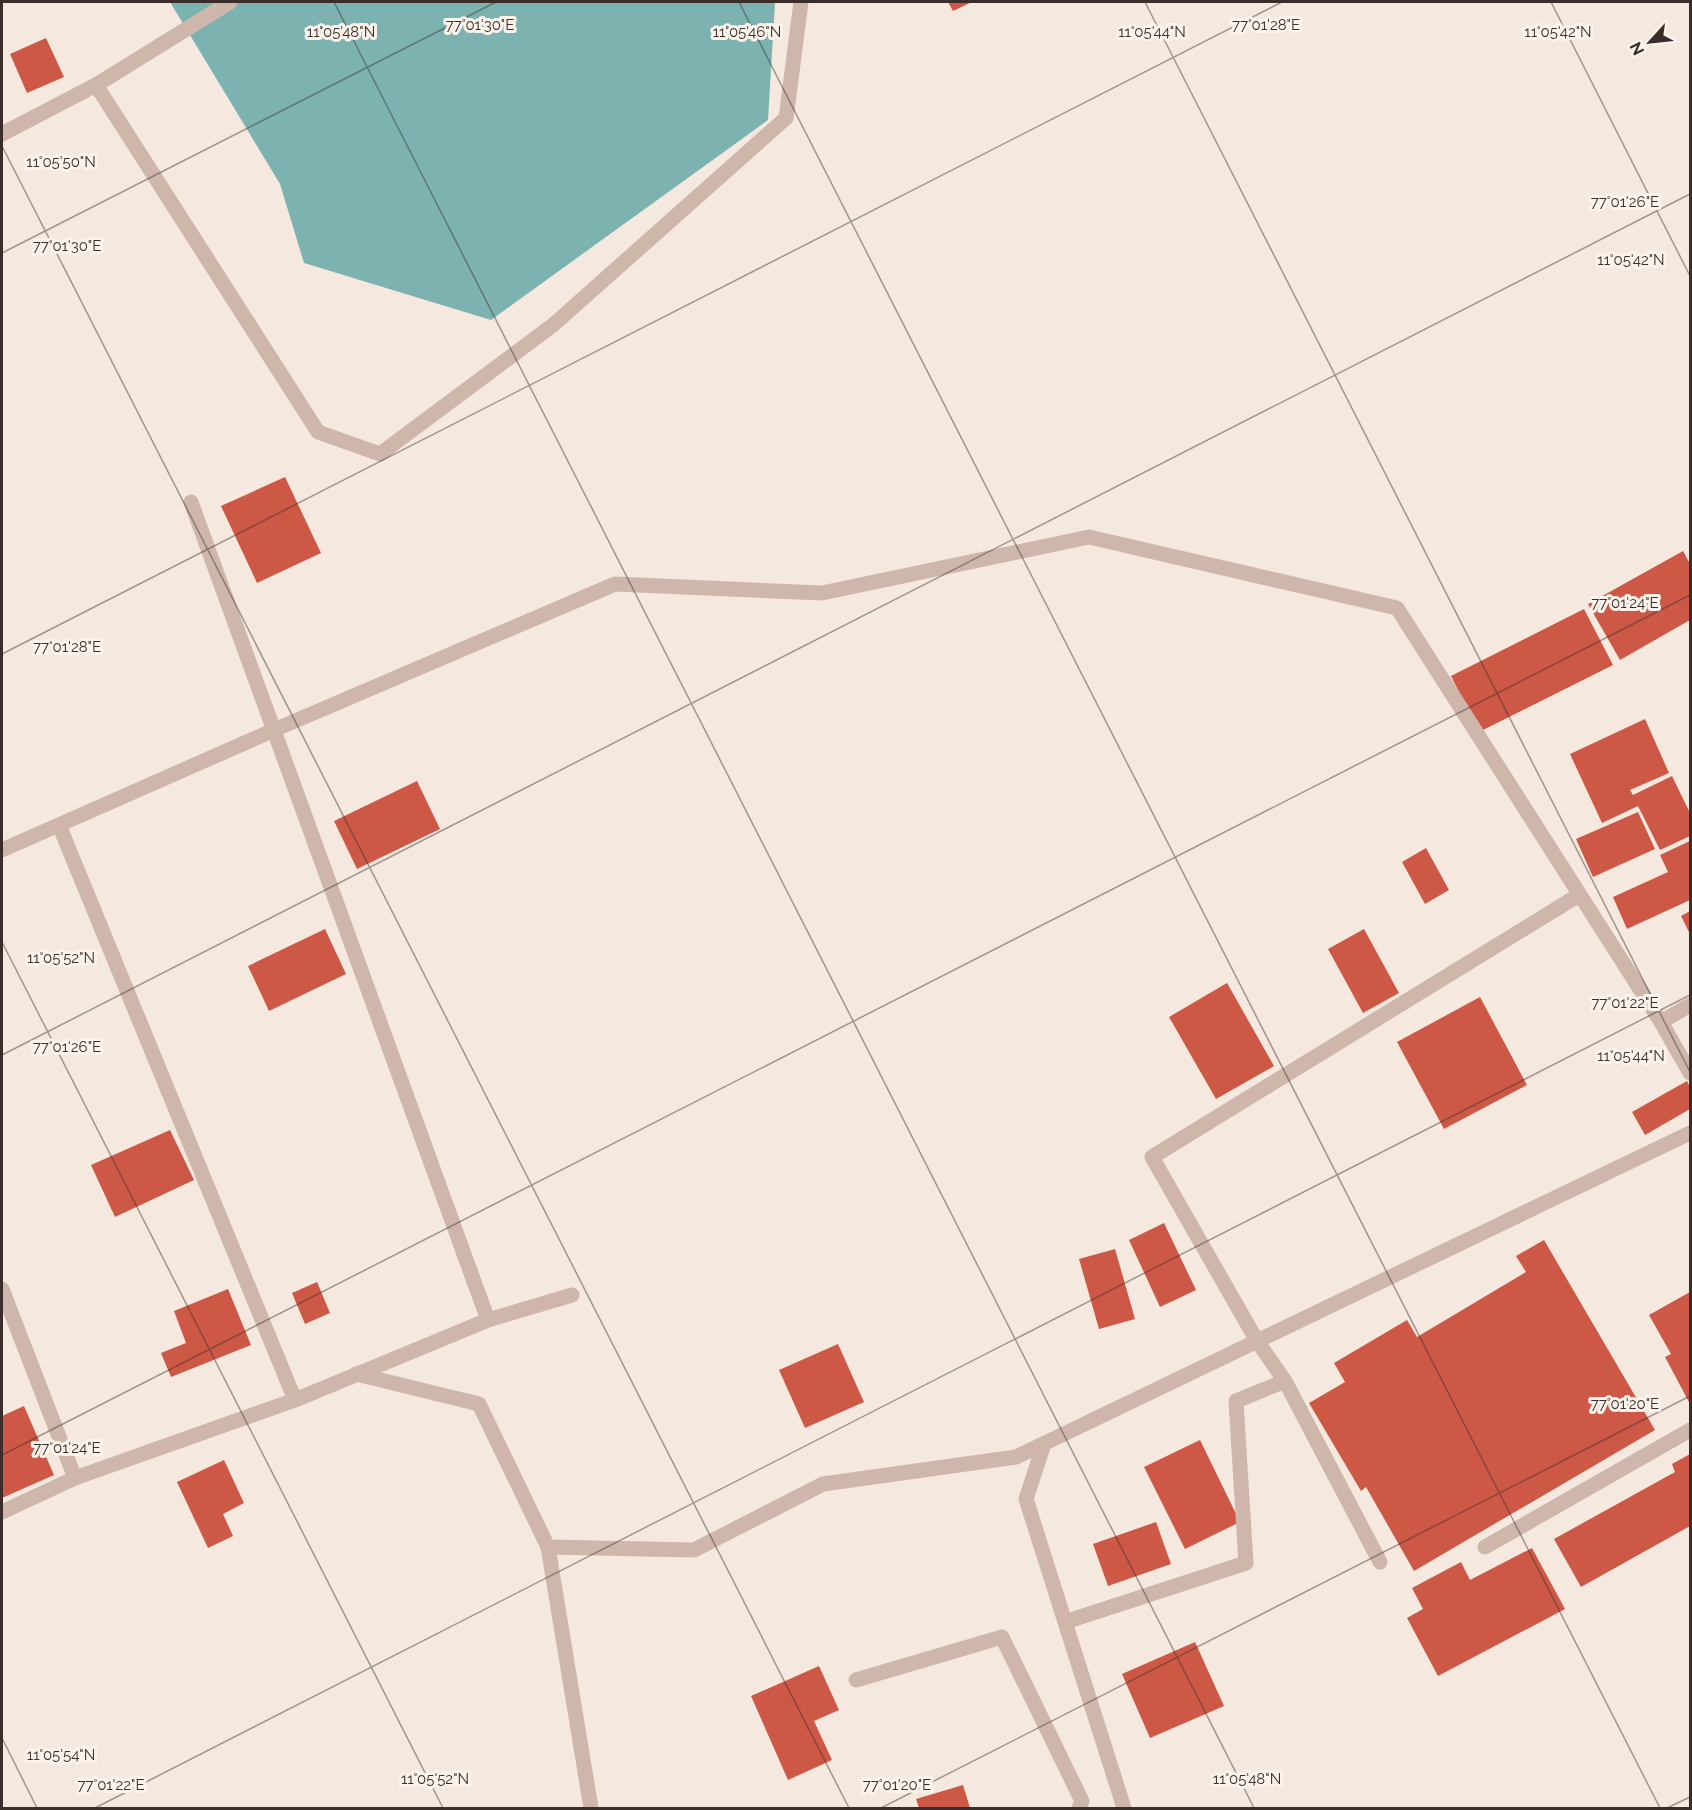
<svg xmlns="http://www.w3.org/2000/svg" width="1692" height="1810" viewBox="0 0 1692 1810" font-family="Raleway,sans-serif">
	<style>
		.water { fill: #7cb3b0 }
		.building { fill: #cc5845 }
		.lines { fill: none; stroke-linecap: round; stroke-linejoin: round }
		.street { stroke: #ceb7aa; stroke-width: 15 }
		.ticks { fill: none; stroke: #3b2e2a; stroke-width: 1.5; stroke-opacity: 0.45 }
		.ticks-label { font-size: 15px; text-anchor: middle; fill: #3b2e2a; stroke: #fbf3ec; stroke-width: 6; stroke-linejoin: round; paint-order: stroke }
	</style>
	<rect width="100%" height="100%" fill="#f4e8df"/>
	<path class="water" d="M170,2H775L768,120L491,320L304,263L280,184Z"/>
	<path class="building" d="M948,2H972L953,11Z
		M46,38L64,77L27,93L10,54Z
		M285,477L321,553L257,583L221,506Z
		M1683,551L1690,564V620L1620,660L1588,604Z
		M1584,609L1613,665L1479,732L1451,676Z
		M1645,719L1669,773L1630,790L1633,795L1672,776L1690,813V836L1660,850L1638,806L1602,823L1570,754Z
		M417,781L440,829L357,869L334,821Z
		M1638,812L1655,849L1593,877L1576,839Z
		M1690,841V900L1627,929L1613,897L1668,872L1660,855Z
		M1426,848L1449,890L1425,904L1402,862Z
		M1690,911V934L1681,916Z
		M325,929L346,974L269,1011L248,966Z
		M1364,929L1399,993L1363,1013L1328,949Z
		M1227,983L1274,1066L1216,1099L1169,1017Z
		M1480,997L1527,1085L1444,1129L1397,1042Z
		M1687,1081L1690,1087V1109L1645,1135L1632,1112Z
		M170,1130L194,1180L115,1217L91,1165Z
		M1164,1223L1196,1290L1160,1307L1129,1240Z
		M1544,1240L1655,1430L1414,1571L1366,1487L1361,1491L1309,1403L1345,1382L1334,1363L1407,1320L1417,1337L1526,1272L1516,1256Z
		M1115,1249L1135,1319L1099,1329L1079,1259Z
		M317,1282L330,1313L305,1324L292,1293Z
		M228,1289L251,1345L171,1377L161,1353L186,1343L174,1311Z
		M1690,1292V1404L1665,1357L1671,1354L1649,1315Z
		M838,1344L864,1402L805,1428L779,1370Z
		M24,1406L54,1475L2,1498V1416Z
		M1200,1440L1240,1522L1185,1549L1144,1467Z
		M1690,1454V1526L1581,1587L1554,1539L1675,1472L1672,1464Z
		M224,1460L244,1503L223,1514L233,1536L208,1548L177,1482Z
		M1156,1522L1171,1564L1108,1586L1093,1544Z
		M1532,1548L1565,1609L1438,1676L1407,1618L1423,1609L1412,1588L1461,1562L1470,1580Z
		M1195,1642L1224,1706L1150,1738L1122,1674Z
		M819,1666L839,1710L814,1721L832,1760L788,1780L751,1696Z
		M963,1785L970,1808H919L916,1799Z"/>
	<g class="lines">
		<path class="street" d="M96,85L318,432L380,454L553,325L786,118L801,2
			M2,134L96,85L230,2
			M191,502L488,1320
			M59,825L295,1400
			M2,850L274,730L615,584L822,593L1089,537L1397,608L1661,1022L1690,1073
			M1661,1022L1690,1005
			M2,1289L75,1478
			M356,1374L479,1404L548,1547L591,1808
			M1044,1444L1026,1499L1124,1808
			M2,1512L75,1478L295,1400L488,1320L572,1295
			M548,1547L694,1550L823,1484L1016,1457L1690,1133
			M1485,1547L1690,1430
			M1380,1562L1285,1381L1257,1341L1152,1157L1579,895
			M1065,1622L1246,1563L1236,1401L1285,1381
			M856,1680L1002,1637L1082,1801L1079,1808"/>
	</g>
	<path class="ticks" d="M334,2L1254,1808M739,2L1660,1808M1145,2L1690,1072M1551,2L1690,276M2,146L849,1808M2,253L496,2M2,654L1282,2M2,942L443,1808M2,1055L1690,194M2,1455L1690,595M2,1738L37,1808M95,1808L1690,995M881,1808L1690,1396M1667,1808L1690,1797"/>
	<g class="ticks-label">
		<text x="1266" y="30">77°01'28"E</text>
		<text x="480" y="30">77°01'30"E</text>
		<text x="341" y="37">11°05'48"N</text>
		<text x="747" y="37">11°05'46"N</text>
		<text x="1152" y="37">11°05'44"N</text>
		<text x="1558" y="37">11°05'42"N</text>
		<text x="61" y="167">11°05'50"N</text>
		<text x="1625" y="207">77°01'26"E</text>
		<text x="67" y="251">77°01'30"E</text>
		<text x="1631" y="265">11°05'42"N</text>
		<text x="1625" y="608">77°01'24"E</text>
		<text x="67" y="652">77°01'28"E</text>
		<text x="61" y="963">11°05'52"N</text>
		<text x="1625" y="1008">77°01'22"E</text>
		<text x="67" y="1052">77°01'26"E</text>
		<text x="1631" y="1061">11°05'44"N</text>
		<text x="1625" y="1409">77°01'20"E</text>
		<text x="67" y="1453">77°01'24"E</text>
		<text x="61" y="1760">11°05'54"N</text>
		<text x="435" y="1784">11°05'52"N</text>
		<text x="1247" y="1784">11°05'48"N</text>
		<text x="111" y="1790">77°01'22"E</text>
		<text x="897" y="1790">77°01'20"E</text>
	</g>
	<rect width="1692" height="1810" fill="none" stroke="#3b2e2a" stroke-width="6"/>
	<g transform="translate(1650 42) rotate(243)" stroke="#fbf3ec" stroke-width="4.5" paint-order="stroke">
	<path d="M0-4.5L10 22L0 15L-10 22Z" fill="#3b2e2a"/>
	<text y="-9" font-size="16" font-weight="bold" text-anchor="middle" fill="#3b2e2a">N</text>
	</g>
</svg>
